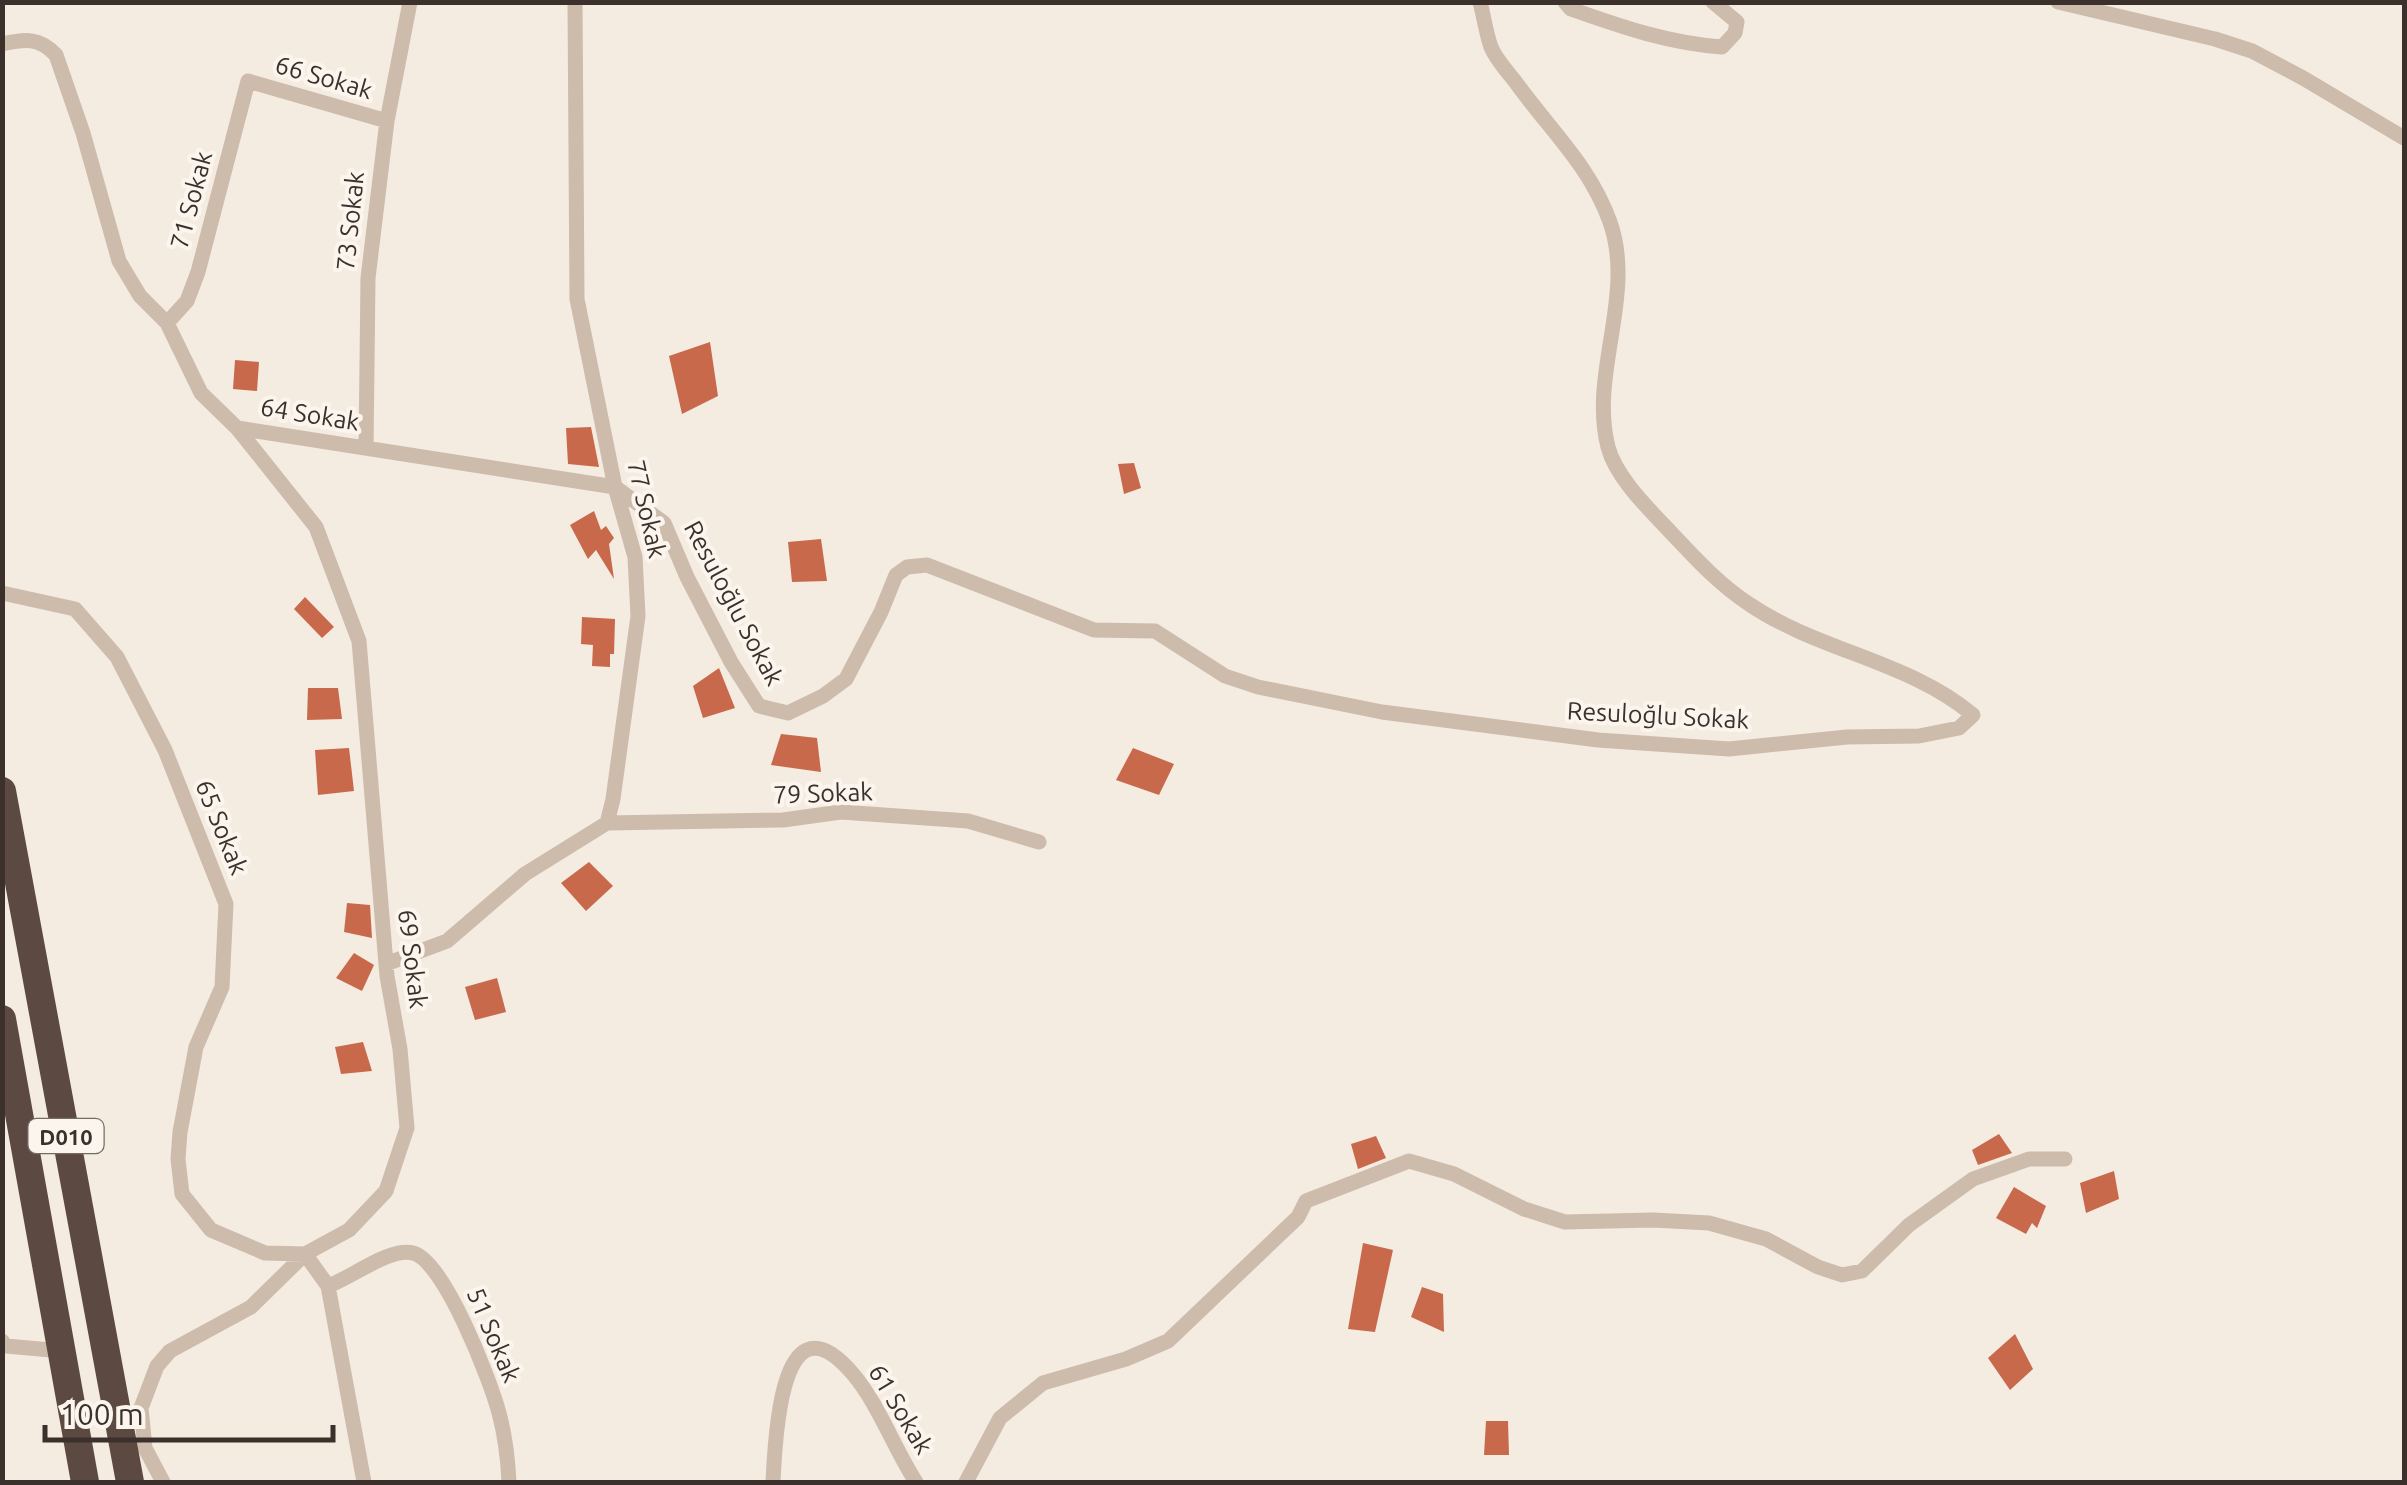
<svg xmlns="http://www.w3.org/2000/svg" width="2407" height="1485" viewBox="0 0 2407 1485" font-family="Ubuntu,sans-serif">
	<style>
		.building { fill: #c8694b }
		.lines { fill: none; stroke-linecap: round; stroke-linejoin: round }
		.street { stroke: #cdbbac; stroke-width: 15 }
		.highway { stroke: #5c4a42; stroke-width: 28 }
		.labels { text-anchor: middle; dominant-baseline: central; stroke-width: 8; stroke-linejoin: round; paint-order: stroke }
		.shield { fill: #fbf5ee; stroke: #756b66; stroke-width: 2.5 }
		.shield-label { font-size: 22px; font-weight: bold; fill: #3b302b }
		.street-label { font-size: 25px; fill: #3b302b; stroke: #fbf5ee }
	</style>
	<rect width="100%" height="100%" fill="#f4ebe1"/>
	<path class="building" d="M710,342L718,396L682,414L669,356Z
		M235,360L259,362L257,391L233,389Z
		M591,427L599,467L568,464L566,428Z
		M1134,463L1141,488L1124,494L1118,464Z
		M594,511L601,530L606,526L614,538L609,544L614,579L596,550L588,559L570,525Z
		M821,539L827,581L792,582L788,542Z
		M305,597L334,627L322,638L294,609Z
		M582,617L615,619L614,654H610V667L592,666L593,645L581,644Z
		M719,668L735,708L703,718L693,686Z
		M308,688H338L342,719L307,720Z
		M781,734L817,738L821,772L771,765Z
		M349,748L354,791L318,795L315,750Z
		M1133,748L1174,764L1159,795L1116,780Z
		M589,862L613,886L586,911L561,883Z
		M347,903L370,905L372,938L344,932Z
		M354,953L374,965L362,991L336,978Z
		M497,978L506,1012L475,1020L465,987Z
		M363,1042L372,1071L341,1074L335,1047Z
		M1999,1134L2012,1153L1978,1165L1972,1150Z
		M1376,1136L1386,1158L1358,1169L1351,1144Z
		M2114,1171L2119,1199L2086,1213L2080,1183Z
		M2014,1187L2046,1206L2037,1228L2032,1223L2026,1234L1996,1218Z
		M1363,1243L1393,1250L1375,1332L1348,1329Z
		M1422,1287L1443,1294L1444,1332L1411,1317Z
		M2015,1334L2033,1369L2010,1390L1988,1358Z
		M1486,1421H1508L1509,1455H1484Z"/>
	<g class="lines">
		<path class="street" d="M1565,2L1571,9C1622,27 1668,43 1722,47L1735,33L1737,22L1713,2
			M2058,2L2215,39L2252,51L2303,78L2404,138
			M2,44C25,39 39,37 56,55L83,133L119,261L140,296L167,323L201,393L237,428L316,527L359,641L387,976L400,1049L407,1128L386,1191L349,1230L305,1254L251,1307L170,1351L157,1366L141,1408L145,1448L163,1482
			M167,323L187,301L198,272L248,81L387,121
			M237,428L615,487L664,523L687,577L731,662L759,706L788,713L823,696L846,679L881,612L896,575L907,567L927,565L1094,630L1155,631L1225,676L1258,687L1382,712L1598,740L1729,749L1847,737L1919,736L1959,728L1973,715C1909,661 1818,651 1749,604C1715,582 1688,550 1660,521C1642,502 1615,474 1608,447C1589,373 1636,296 1610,222C1590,166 1551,131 1517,84C1509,73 1496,60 1491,47C1486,33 1484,17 1480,2
			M366,448L368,278L387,121L410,2
			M2,593L75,609L117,657L165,750L226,904L222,987L196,1047L180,1132L178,1159L182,1194L211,1230L265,1253L305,1254L328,1286L364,1482
			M607,823L783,820L841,812L968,821L1039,842
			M386,964L447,941L525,874L607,823L613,799L638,616L635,557L615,487L577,299L575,2
			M328,1286C351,1278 390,1247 413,1253C444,1260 491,1382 499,1413C505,1435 508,1461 509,1482
			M2,1341L6,1346L62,1351
			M773,1482C775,1441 780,1288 853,1374C879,1405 894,1448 916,1482
			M966,1482L1000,1418L1043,1383L1126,1359L1168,1341L1298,1217L1306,1201L1409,1161L1454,1174L1524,1209L1565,1222L1653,1220L1709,1223L1766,1239L1818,1267L1842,1275L1862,1271L1909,1225L1973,1179L2029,1159H2065"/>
		<path class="highway" d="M2,791L130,1482
			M2,1019L85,1482"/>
	</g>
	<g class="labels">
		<rect class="shield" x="28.5" y="1119" width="75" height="34" rx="8"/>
		<g class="shield-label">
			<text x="66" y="1136">D010</text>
		</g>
		<g class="street-label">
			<text transform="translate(324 77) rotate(16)">66 Sokak</text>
			<text transform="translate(191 200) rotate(-75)">71 Sokak</text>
			<text transform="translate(350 221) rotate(-84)">73 Sokak</text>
			<text transform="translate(310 414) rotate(9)">64 Sokak</text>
			<text transform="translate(647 509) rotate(77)">77 Sokak</text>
			<text transform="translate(734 603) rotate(62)">Resuloğlu Sokak</text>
			<text transform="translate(1658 715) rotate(3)">Resuloğlu Sokak</text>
			<text transform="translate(823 793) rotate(-2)">79 Sokak</text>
			<text transform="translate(222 827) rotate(68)">65 Sokak</text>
			<text transform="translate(413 959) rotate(83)">69 Sokak</text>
			<text transform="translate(494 1335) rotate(67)">51 Sokak</text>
			<text transform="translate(901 1409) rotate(59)">61 Sokak</text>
		</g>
	</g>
	<rect width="2407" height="1485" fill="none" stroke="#3b302b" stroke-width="10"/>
	<path d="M45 1425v15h288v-15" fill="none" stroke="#3b302b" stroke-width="5"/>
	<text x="60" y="1425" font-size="30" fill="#3b302b" stroke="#fbf5ee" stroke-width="8" paint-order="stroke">100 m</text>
</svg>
